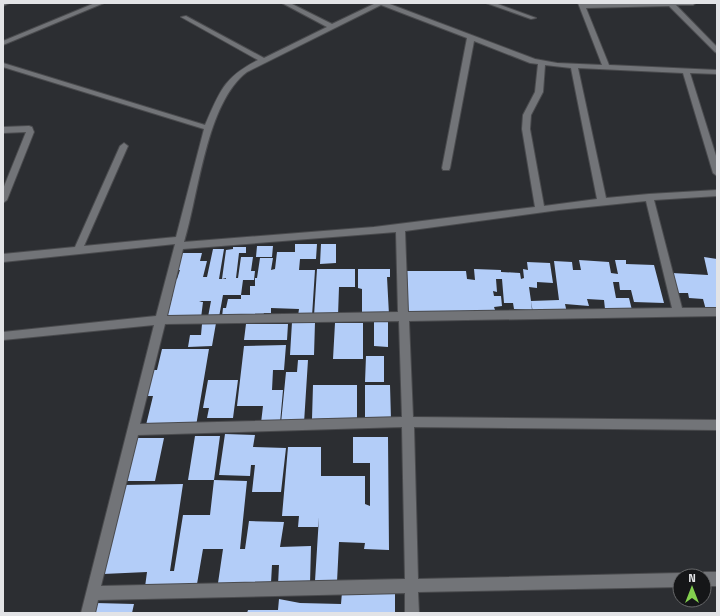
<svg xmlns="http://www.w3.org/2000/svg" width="720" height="616" viewBox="0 0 720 616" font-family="'Titillium Web',sans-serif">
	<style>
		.building { fill: #b3cdf8 }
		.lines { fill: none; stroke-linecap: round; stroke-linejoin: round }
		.street-casing { stroke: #4a4b4e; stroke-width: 2 }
		.street { fill: #727478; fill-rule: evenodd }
	</style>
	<rect width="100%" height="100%" fill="#2c2e32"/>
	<path class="building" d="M295,244H317L316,259H300L299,270H315L312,316H298L299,309L271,308V313H264L263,316L222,317L223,308H226L228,299H241V295H250V286H255V278H257L260,258H273L271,270L275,269L277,252H295Z
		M321,244H336V263L320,264Z
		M257,246H273L272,257H256Z
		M233,247H246V253H239L236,278H238L241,257H253L251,271H255L254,280H243L241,295H223L219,317H208L211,301H202L199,302H203L201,318H163L166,304L170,305L173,293H170L173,280L177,279L180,270H176L181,253H202L200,261H207L203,277H207L213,249H224L219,279H226V278L222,279L226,250L233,249Z
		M704,257L717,259V311L706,310L703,299L689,298L688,293H677L672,273L708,275Z
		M579,260L609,262L611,273L618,274L615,260H626V264L654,265L664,303L634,302L631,290H620L619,282H613L616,298H629L632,310L605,309L604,300L587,299L589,306L565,304L567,313H533L531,301L532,310L514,309L513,303H504L502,279H496L497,292L493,291L494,296H501L502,306L494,307L496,313L408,312L407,271H466L467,279L475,280L474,269L501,270V272L520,273L521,279L524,278L523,269L528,270L527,262L550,263L553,283L537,282V288L529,287L531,301L559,300L554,261L572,262L573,270H581Z
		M317,269H355V287H339L338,316H314Z
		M358,269H390V277H387L389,315H362V289L358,288Z
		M292,322H315L314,355H290Z
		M374,322H388V347L374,346Z
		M216,323L212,346L188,347L190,335H201L202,324Z
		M335,323H363V359H333Z
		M246,324H288L287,340H244Z
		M286,345L284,370H273L272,390H283L280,423H261L263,406H237L244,346Z
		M162,349H209L196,426L146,425L153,396H146L152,370H157Z
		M366,356H384V382H365Z
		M298,360H308L304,423H281L286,372H297Z
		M208,380H238L233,418H207L209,408H203Z
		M313,385H357V418L312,419Z
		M365,385H390L391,420L365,421Z
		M225,434L255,435L253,447L286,448L281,492H252L255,465H251L250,476L219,475Z
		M195,436H220L214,480H188Z
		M353,437H388L389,550L364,549L365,543L339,542L337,582L315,581L319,517L318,527H298L299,516H282L288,447H321V476H365V504L370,506V463H353Z
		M135,438H164L155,481H125Z
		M214,480L247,481L240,549H245L249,521L284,522L280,547L311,546L310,584L278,585L279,565H272L271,583H218L223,549H203L197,584L145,587L147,572L103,574L122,485L183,484L170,571H174L183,515H210Z
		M342,592L395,594V613H247L248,610H278L279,599L300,603L341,604Z
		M96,603L134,604L132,613H93Z"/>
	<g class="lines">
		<defs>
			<path id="street" d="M3,3H9L3,6Z
				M95,3H104L3,45V41Z
				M282,3H290L332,24L376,3H387L535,59L557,63L602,65L578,3H696L693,5H676L717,47V53L715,52L669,6L586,8L609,65L717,70V74L690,73L717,159V176L713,173L683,73L578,68L606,198L649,194L717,190V196L654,200L682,308H717V316L409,321L413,417L717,420V430L414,427L418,579L680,573L685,576H680V587L418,592L419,613H405V593L98,600L95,613H81L154,325L3,340V332L156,316L175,244L3,262V254L75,247L120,146L124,143L128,146L84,246L176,237L204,129L3,67V63L205,125C220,91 224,77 258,60L181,17L186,16L264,58L327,27ZM381,5L467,38L442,168L443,170H449L450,168L474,41L530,63L538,64L535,92L523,115L522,129L535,207L374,227L184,242C199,194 206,103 247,72ZM545,65L571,68L597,199L544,206L530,129L531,115L543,92ZM646,201L672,308L408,312L405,231L559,210ZM396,232L398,312L167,316L183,249ZM399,321L402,417L140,424L165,324ZM402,427L405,579L101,586L138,435Z
				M486,3H495L536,18L531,19Z
				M29,126L32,127L34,132L7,200L3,203V189L26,132L3,133V127Z
				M704,572H717V586H704V576H699Z"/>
		</defs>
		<use href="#street" class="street-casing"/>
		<use href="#street" class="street"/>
	</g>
	<rect width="720" height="616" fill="none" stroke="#e2e3e6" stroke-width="8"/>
	<g transform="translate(692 588)"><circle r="19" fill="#151618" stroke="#67686a"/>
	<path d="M0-3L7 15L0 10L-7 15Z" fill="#83d04e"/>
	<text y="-6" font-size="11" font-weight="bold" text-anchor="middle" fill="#e2e3e6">N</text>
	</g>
</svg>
